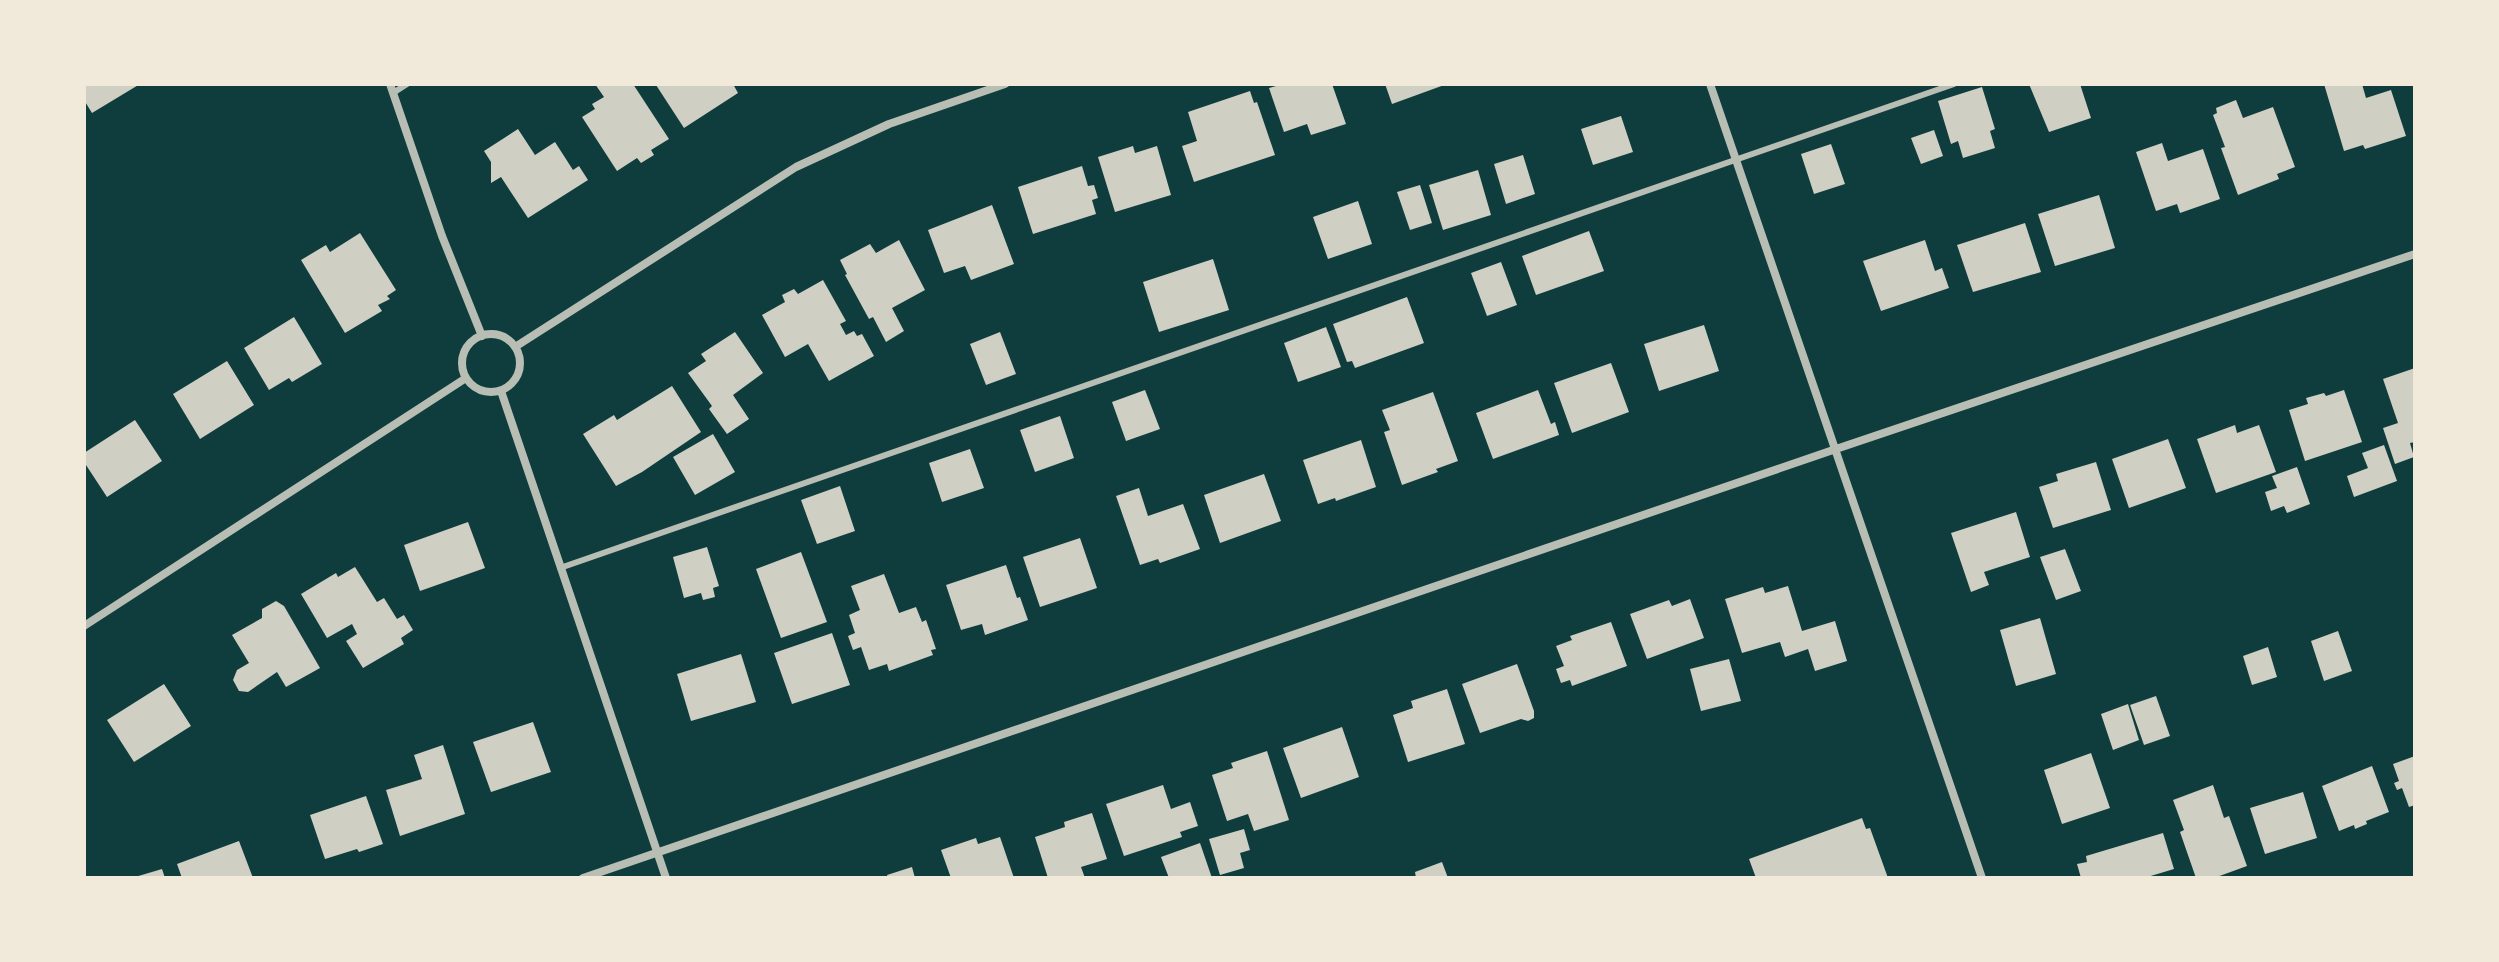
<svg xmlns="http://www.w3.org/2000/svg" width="2499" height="962" viewBox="0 0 2499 962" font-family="Figtree,sans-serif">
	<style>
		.building { fill: #cfcfc3 }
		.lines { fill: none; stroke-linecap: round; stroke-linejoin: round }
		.service { stroke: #b8beb3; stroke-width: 6 }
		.minor { stroke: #b8beb3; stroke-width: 8 }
	</style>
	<rect width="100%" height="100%" fill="#0f3d3e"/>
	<path class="building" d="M84,84H140L92,113L84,100Z
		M595,84H633L669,139L651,150L654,155L641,163L637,158L617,171L582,117L595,109L592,104L604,97Z
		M658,84H733L738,93L684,128L656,85Z
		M1283,84H1332L1346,124L1311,135L1307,124L1284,132L1269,88Z
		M1385,84H1447L1392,104Z
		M2029,84H2080L2091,118L2049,132Z
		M2324,84H2362L2366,98L2391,90L2406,136L2365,149L2363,145L2344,151Z
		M1982,87L1995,129L1990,131L1995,148L1963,158L1958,141L1951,144L1938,101Z
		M1250,91L1254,103L1257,102L1275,155L1194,182L1182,146L1197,141L1188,112Z
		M2236,100L2243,118L2273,107L2295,167L2277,174L2279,179L2238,195L2221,148L2225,147L2213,115L2217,113L2216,108Z
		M1621,116L1633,152L1593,165L1581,129Z
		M518,129L535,155L555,142L573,170L579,166L588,180L528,218L501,177L491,183V162L484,151Z
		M1934,130L1943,156L1921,164L1911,138Z
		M2162,143L2168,161L2203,149L2220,199L2180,213L2177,204L2156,211L2136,152Z
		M1831,144L1845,184L1814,194L1801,154Z
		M1133,146L1135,153L1157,146L1171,195L1115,212L1098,157Z
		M1523,155L1535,194L1506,204L1494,164Z
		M1082,166L1088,186L1094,185L1098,198L1092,200L1096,214L1033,234L1018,187Z
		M1478,170L1491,215L1443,230L1429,185Z
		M1420,185L1432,223L1410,230L1397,192Z
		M2099,195L2115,248L2055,266L2038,214Z
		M1358,201L1372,244L1328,259L1313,217Z
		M992,205L1014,264L971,280L965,266L944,273L928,230Z
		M2025,223L2041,272L1973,292L1957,245Z
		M1589,231L1604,271L1536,295L1522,256Z
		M360,233L396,290L387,296L390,299L378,305L382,311L345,333L301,260L326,245L330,252Z
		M899,240L925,290L892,308L904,331L886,342L873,317L869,319L845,275L847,274L840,260L870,244L876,253Z
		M1925,240L1935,271L1942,268L1949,288L1881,311L1863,261Z
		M1213,259L1229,310L1159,332L1143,282Z
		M1501,262L1517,305L1487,316L1471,273Z
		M823,280L846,321L840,324L846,335L854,331L857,336L862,334L874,356L829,381L808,344L785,357L762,315L785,302L782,295L794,289L798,294Z
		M1407,297L1424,343L1355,368L1352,361L1347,362L1333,324Z
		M294,317L322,364L292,382L289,378L269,390L244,348Z
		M1704,325L1719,371L1659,391L1644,344Z
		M1326,327L1341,367L1298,382L1284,343Z
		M735,332L763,373L733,395L749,419L727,434L709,409L712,406L688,373L706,361L701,354Z
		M1000,332L1016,374L986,385L970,344Z
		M227,361L254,405L200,439L173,394Z
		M1611,363L1629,412L1572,433L1554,383Z
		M2415,368V442L2410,443L2414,457L2395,464L2383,428L2398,423L2383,379Z
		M672,386L701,432L642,472L616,486L583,434L614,415L617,420Z
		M1145,390L1160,429L1126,441L1112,402Z
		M1538,390L1551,424L1555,422L1559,435L1493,459L1476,413Z
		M2344,390L2362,442L2305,461L2289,410L2308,404L2306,398L2324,393L2326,396Z
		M1433,392L1458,461L1436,469L1438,472L1402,485L1384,432L1390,430L1382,410Z
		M1060,416L1074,458L1035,472L1020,430Z
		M135,420L162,461L107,497L84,462V453Z
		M2235,425L2237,433L2259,425L2276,472L2216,493L2197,439Z
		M713,434L735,472L695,495L673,457Z
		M2168,439L2186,488L2129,508L2112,459Z
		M1361,440L1376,487L1336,501L1335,498L1318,504L1303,460Z
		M2384,445L2397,481L2354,497L2347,476L2368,468L2362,453Z
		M970,449L984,488L942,502L929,463Z
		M2096,462L2111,510L2053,528L2039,487L2058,481L2056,474Z
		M2297,467L2310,504L2287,513L2284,506L2271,511L2265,492L2277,488L2272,476Z
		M1264,474L1281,521L1220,543L1204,495Z
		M840,486L855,531L817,544L801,500Z
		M1139,488L1148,516L1183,504L1200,549L1160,563L1158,559L1140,565L1116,496Z
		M2016,512L2030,557L1984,572L1989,585L1971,592L1951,533Z
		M468,522L485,568L420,591L404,545Z
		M1080,538L1097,588L1040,607L1023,557Z
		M707,547L719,586L713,588L715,597L703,600L701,593L684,598L673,557Z
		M2065,549L2081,591L2056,600L2040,557Z
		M801,552L827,622L781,638L756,569Z
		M1006,565L1017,598L1020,597L1028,620L985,635L982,624L961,630L946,585Z
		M355,567L377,602L384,598L397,619L404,615L413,630L401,638L404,644L363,668L346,641L357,634L352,624L327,638L301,594L336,573L338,577Z
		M884,574L899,613L916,607L922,622L926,620L936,649L931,650L933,655L889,671L887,664L869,670L861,647L853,650L848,636L855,633L849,615L860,610L851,586Z
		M1788,586L1802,631L1835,621L1847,661L1815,671L1808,649L1785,657L1780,642L1742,653L1725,599L1763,587L1765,593Z
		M1690,599L1704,638L1647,659L1630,614L1669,600L1672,606Z
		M276,601L284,606L320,668L286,687L277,672L248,692L239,691L233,680L237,670L249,663L232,635L262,618V609Z
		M2040,618L2056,674L2016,686L2000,630Z
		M1611,622L1627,666L1572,686L1570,680L1561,683L1556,669L1564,666L1556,646L1572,640L1570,636Z
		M2338,631L2352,671L2324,681L2311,641Z
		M832,633L850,685L792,704L774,653Z
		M2268,647L2277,677L2252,685L2243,656Z
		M741,654L756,702L691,721L677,674Z
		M1729,659L1741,701L1701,711L1690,669Z
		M1517,664L1534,711V718L1528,721L1521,719L1480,733L1462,684Z
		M164,684L191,726L134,762L107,720Z
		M1447,689L1465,744L1408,762L1393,715L1413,708L1411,701Z
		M2156,696L2170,736L2144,745L2130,705Z
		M2128,704L2139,740L2113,750L2101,714Z
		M533,722L551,772L491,792L473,742Z
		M1342,727L1359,777L1301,798L1283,748Z
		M443,745L465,814L400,836L386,790L422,779L414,755Z
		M1267,751L1289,820L1254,831L1248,814L1227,821L1212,775L1233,768L1231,763Z
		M2091,753L2110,808L2062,824L2044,770Z
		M2415,756V805L2409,807L2402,788L2397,790L2394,783L2399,781L2393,764Z
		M2372,766L2389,812L2366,821L2367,824L2355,829L2354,825L2339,831L2322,786Z
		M1163,785L1171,809L1190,802L1198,826L1180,832L1182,837L1124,856L1106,804Z
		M2213,785L2224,818L2229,816L2247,866L2214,878H2196L2180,832L2184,830L2173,800Z
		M2303,792L2317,838L2265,854L2250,808Z
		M366,796L383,844L359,852L357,849L325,859L310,815Z
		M1092,813L1107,859L1081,867L1085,878H1048L1035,837L1065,827L1064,822Z
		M1862,818L1866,829L1870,828L1888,878H1756L1749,859Z
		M1244,829L1250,850L1240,853L1244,868L1220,875L1209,839Z
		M2163,833L2174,869L2144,878H2081L2077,864L2087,862L2086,856Z
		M1000,837L1014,878H951L941,850L976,838L978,844Z
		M239,841L253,878H182L177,864Z
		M1200,843L1212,878H1169L1161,857Z
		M1442,862L1448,878H1416L1415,872Z
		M912,867L915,878H888L887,875Z
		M162,869L165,878H135V877Z"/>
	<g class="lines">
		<path class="service" d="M393,93L407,84
			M560,568L1954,84"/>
		<path class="minor" d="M390,84L442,236L482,336
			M1710,84L1982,878
			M462 363a29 29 0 1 1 58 0a29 29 0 1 1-58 0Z
			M515,347L796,167L889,124L1005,84
			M501,391L666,878
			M84,626L466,378
			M583,878L1836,449L2415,254"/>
	</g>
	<rect width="2499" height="962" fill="none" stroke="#f1e9da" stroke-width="172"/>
</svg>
